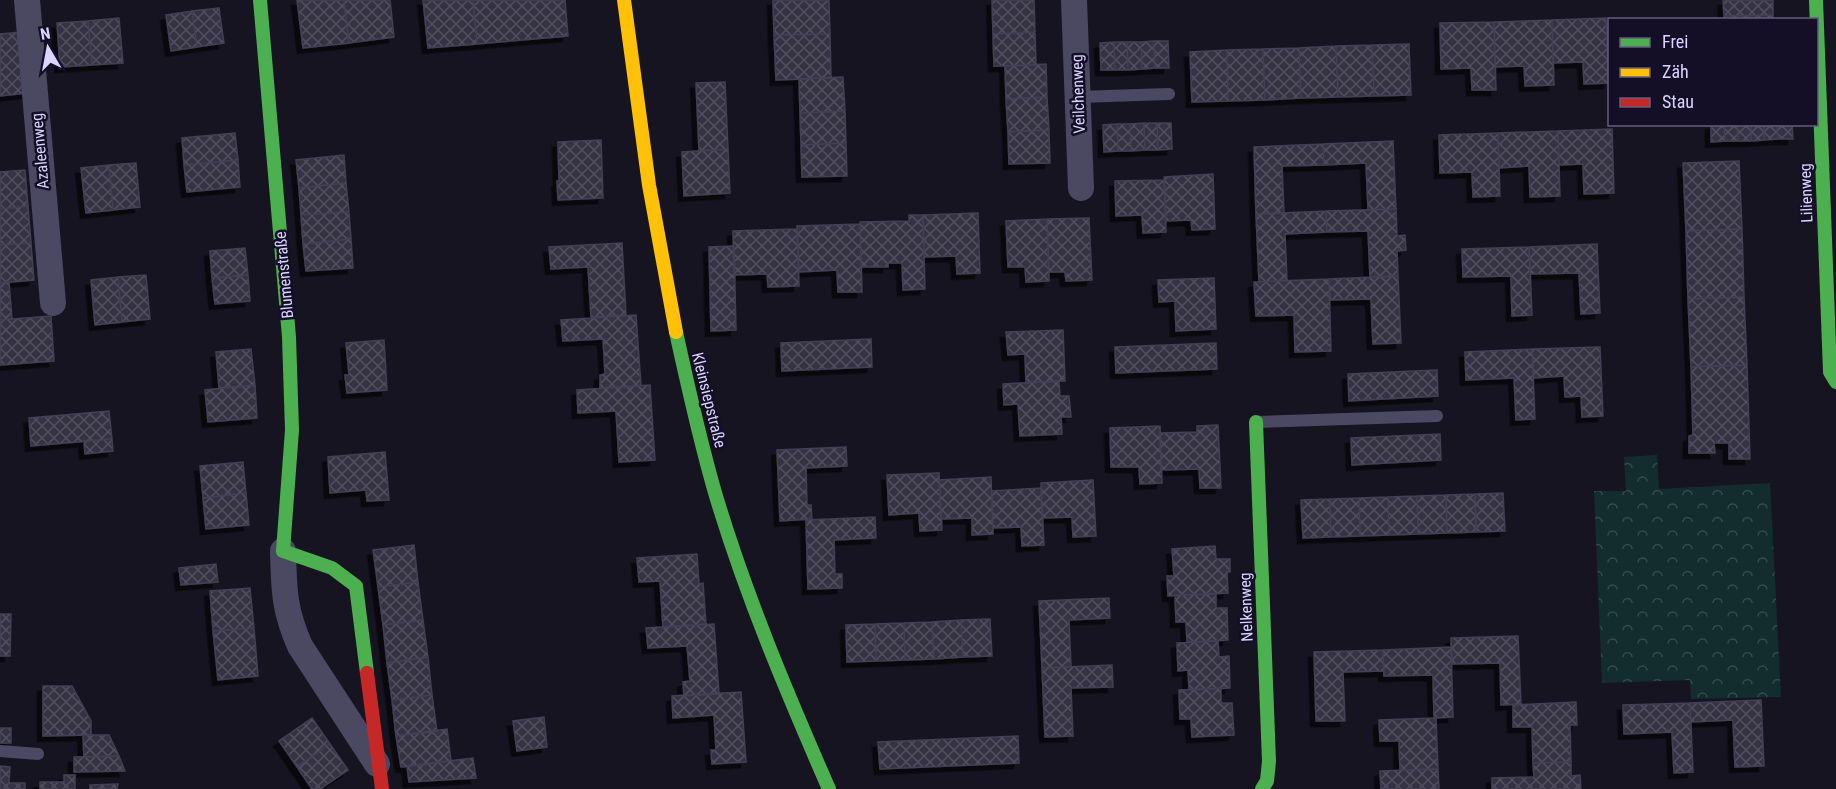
<svg xmlns="http://www.w3.org/2000/svg" width="1836" height="789" viewBox="0 0 1836 789" font-family="'Roboto Condensed',sans-serif">
	<style>
		.park { fill: url(#park-crowns) }
		.building { fill: url(#building-cross-hatch); stroke: #433f54; stroke-width: 1.5; filter: url(#shadow) }
		.lines { fill: none; stroke-linecap: round; stroke-linejoin: round }
		.lane { stroke: #4b4962; stroke-width: 12 }
		.street { stroke: #4b4962; stroke-width: 26 }
		.fast { stroke: #4caf50; stroke-width: 14 }
		.slow { stroke: #ffc107; stroke-width: 14 }
		.jam { stroke: #c62828; stroke-width: 14 }
		.labels { text-anchor: middle; dominant-baseline: central; stroke-width: 5; stroke-linejoin: round; paint-order: stroke }
		.street-label { font-size: 16px; fill: #dad4ff; stroke: #140f26 }
	</style>
	<defs>
		<pattern id="park-crowns" width="20" height="18" patternUnits="userSpaceOnUse" patternTransform="scale(1.5)"><rect width="20" height="18" fill="#132c2e"/><path d="M2 6a3 3 0 1 1 6 0M12 15a3 3 0 1 1 6 0" fill="none" stroke="#354a4d"/></pattern>
		<pattern id="building-cross-hatch" width="8" height="8" patternUnits="userSpaceOnUse" patternTransform="scale(1.5)"><rect width="8" height="8" fill="#353243"/><path d="M0 0l8 8M0 8l8-8" fill="none" stroke="#524f5f"/></pattern>
		<filter id="shadow"><feDropShadow dx="-5.5" dy="5.5" stdDeviation="0" flood-color="#0009"/></filter>
	</defs>
	<rect width="100%" height="100%" fill="#171421"/>
	<path class="park" d="M1657,455L1659,489L1770,483L1781,697L1691,699L1690,680L1602,683L1594,491H1626L1624,457Z"/>
	<path class="building" d="M297,0H344L349,43L303,48Z
		M344,0H390L394,37L349,43Z
		M423,0H473L477,44L428,48Z
		M473,0H565L568,36L477,44Z
		M773,0H829L830,34L774,35Z
		M992,0H1034L1035,32L993,34Z
		M1723,0H1773V15L1724,16Z
		M219,8L224,43L197,47L192,11Z
		M192,11L197,47L171,51L166,15Z
		M1773,15V20H1724V16Z
		M119,18L123,63L92,65L88,21Z
		M1606,18L1609,83L1584,84L1583,62L1553,63L1552,20Z
		M1552,20L1554,85L1525,86L1524,66L1495,67L1494,22Z
		M88,21L92,65L60,67L57,23Z
		M1494,22L1496,90H1472L1471,68L1441,69L1440,23Z
		M20,32L27,93L0,96V34Z
		M1035,32L1036,65L994,66L993,34Z
		M830,34L831,78L776,80L774,35Z
		M1154,41L1155,68L1142,69L1141,42Z
		M1154,41H1168L1169,68H1155Z
		M1114,42L1115,70H1101L1100,43Z
		M1114,42H1127L1128,70H1115Z
		M1127,42H1141L1142,69L1128,70Z
		M1409,44L1411,95L1374,96L1372,45Z
		M1372,45L1374,96L1338,97L1336,46Z
		M1336,46L1338,97L1301,98L1299,48Z
		M1299,48L1301,98L1265,100L1263,49Z
		M1263,49L1265,100L1228,101L1227,50Z
		M1227,50L1228,101L1192,102L1190,52Z
		M1046,64L1047,97L1006,99L1005,66Z
		M843,77L845,111L800,113L799,79Z
		M725,82L728,149L699,151L696,83Z
		M1047,97L1049,130L1008,132L1006,99Z
		M845,111L846,143L801,145L800,113Z
		M1144,123H1157L1158,150H1145Z
		M1144,123L1145,150L1131,151L1130,124Z
		M1157,123H1171L1172,149L1158,150Z
		M1117,124L1118,151L1104,152L1103,125Z
		M1117,124H1130L1131,151H1118Z
		M1711,124H1724L1725,141L1711,142Z
		M1724,124H1737L1738,141H1725Z
		M1737,124H1751V141H1738Z
		M1751,124H1764V140L1751,141Z
		M1764,124H1777L1778,139L1764,140Z
		M1777,124H1792L1793,139H1778Z
		M1612,129L1614,193L1584,194L1583,164L1559,165L1558,131Z
		M1049,130L1050,163L1009,164L1008,132Z
		M1558,131L1560,196L1530,197L1529,166L1499,168L1498,133Z
		M235,133L238,160L184,165L182,138Z
		M1498,133L1500,196L1473,197L1472,172L1440,173L1439,135Z
		M601,140L603,198L558,200L557,181H559L558,142Z
		M1393,141L1396,209L1368,210L1366,163L1324,165L1323,144Z
		M846,143L847,176L802,177L801,145Z
		M1323,144L1324,165L1282,166L1284,213L1256,214L1254,147Z
		M728,149L730,193L684,196L682,152Z
		M344,155L346,183L299,188L296,160Z
		M238,160L240,187L187,192L184,165Z
		M1739,161L1742,229L1686,231L1683,163Z
		M136,163L140,207L113,210L109,165Z
		M109,165L113,210L86,213L81,168Z
		M25,170L28,206L0,209V172Z
		M1213,174L1215,229L1192,230L1191,220L1166,221L1164,177Z
		M1164,180L1166,232L1143,233L1142,215L1116,216L1115,181Z
		M346,183L349,212L301,215L299,188Z
		M28,206L31,243L0,245V209Z
		M1396,209L1397,236L1405,235L1406,250L1397,251L1398,276L1370,277L1368,231L1327,232L1326,211Z
		M1326,211L1327,232L1285,234L1287,280L1259,282L1256,214Z
		M349,212L351,239L303,244L301,215Z
		M978,213L980,273L957,274L956,256L924,257L923,215Z
		M909,215H923L925,289L903,290L902,263H888V267H861L860,222L909,221Z
		M1089,218L1092,280L1066,281L1065,272H1049L1047,219Z
		M1047,219L1049,281L1026,282L1025,267H1008L1006,221Z
		M860,224L862,292H838L837,270L799,272L797,226Z
		M797,229L799,286L768,287L767,274L734,275L733,231Z
		M1742,229L1744,297L1688,299L1686,231Z
		M351,239L353,268L306,271L303,244Z
		M31,243L34,280L0,283V245Z
		M622,243L626,315L591,317L588,267L551,269L549,247Z
		M1597,244L1600,313L1581,314L1579,273L1530,274L1529,247Z
		M734,246L736,330L711,331L709,247Z
		M1529,247L1532,315L1512,316L1511,276L1463,277L1462,249Z
		M245,248L248,275L212,278L210,251Z
		M146,275L150,319L122,322L118,277Z
		M248,275L250,301L215,304L212,278Z
		M1398,276L1401,343L1373,344L1371,299L1330,300L1329,279Z
		M118,277L122,322L95,325L91,280Z
		M1214,278L1216,329L1176,331L1175,301L1159,302L1158,280Z
		M1329,279L1331,351L1295,352L1294,315L1256,316L1254,282Z
		M9,282L12,319L0,320V283Z
		M1744,297L1747,365L1691,367L1688,299Z
		M636,315L641,386L600,388V375L605,374L603,339L563,341L561,320Z
		M51,316L54,361L0,365V320Z
		M1063,330L1065,381L1026,383L1025,354L1008,355L1006,332Z
		M871,339L872,367L782,371L781,343Z
		M384,340L387,390L347,393L345,375H349L346,343Z
		M1216,343L1217,369L1116,373L1115,347Z
		M1600,347L1603,416L1582,417L1581,396L1565,397L1564,376L1534,378L1532,349Z
		M251,349L255,385L219,388L216,352Z
		M1532,349L1535,419L1516,420L1514,378L1466,380L1465,352Z
		M1747,365L1750,459H1729V443H1714L1715,453H1689V436L1693,435L1691,367Z
		M1437,370L1438,396L1349,401L1348,374Z
		M1059,381L1060,396H1069L1071,417H1061L1062,434L1020,436L1018,404L1004,405L1003,384Z
		M255,385L257,418L208,422L205,390Z
		M650,385L655,460L619,462L616,411L578,413L577,390Z
		M109,411L112,439L31,446L29,418Z
		M1218,425L1221,488H1200L1199,469L1161,470L1160,433L1197,432V426Z
		M1160,426L1162,483L1140,484L1139,467H1111L1110,428Z
		M1440,434L1441,460L1352,465L1351,438Z
		M112,439L113,451L85,454L84,441Z
		M846,447L847,466L806,468L807,505H811L812,519L780,521L777,450Z
		M385,452L389,500L367,501L366,490L330,493L328,457Z
		M243,462L246,493L203,498L200,466Z
		M939,473L942,530L920,531L919,513L889,515L887,475Z
		M991,477L993,534L972,535V518L941,519L939,480Z
		M1093,480L1096,536L1073,537L1072,517L1042,518L1041,483Z
		M1041,488L1044,545L1022,546L1021,527L993,528L992,491Z
		M246,493L249,525L206,529L203,498Z
		M1503,493L1505,531L1476,532L1475,494Z
		M1475,494L1476,532L1447,533L1446,495Z
		M1446,495L1447,533L1418,534L1417,496Z
		M1417,496L1418,534L1389,535L1388,497Z
		M1388,497L1389,535L1360,536L1359,498Z
		M1359,498L1360,536L1331,537L1330,499Z
		M1330,499L1331,537L1303,538L1301,500Z
		M875,517L876,538L834,540L835,574H842V588L808,589L806,520Z
		M414,545L418,582L378,587L373,550Z
		M1215,546L1216,559H1230V572H1227L1228,593L1168,596L1167,576H1174L1172,549Z
		M697,554L699,584L703,583L706,624L663,627L660,581L639,582L637,558Z
		M216,564L218,582L181,585L179,568Z
		M418,582L423,620L383,625L378,587Z
		M250,588L254,628L213,631L210,591Z
		M1216,594V608H1227L1228,640L1187,642L1186,622H1176L1175,595Z
		M1109,598L1110,618L1069,620L1071,667L1042,668L1039,601Z
		M0,614H11L10,656H0Z
		M990,619L992,656L963,657L961,620Z
		M423,620L428,657L387,663L383,625Z
		M961,620L963,657L934,659L932,622Z
		M932,622L934,659L905,660L904,623Z
		M904,623L905,660L876,661L875,624Z
		M714,624L719,694L684,696L683,682L690,681L687,646L648,648L646,628Z
		M875,624L876,661L847,662L846,625Z
		M254,628L258,676L218,680L213,631Z
		M1518,636L1521,704L1501,705L1500,663L1452,664L1451,638Z
		M1218,641L1219,657L1229,656L1230,688L1189,690L1188,670L1178,671L1177,643Z
		M1451,647L1453,717L1434,718L1433,675L1384,676L1383,650Z
		M1383,650L1384,671L1343,672L1345,721H1316L1314,652Z
		M428,657L432,695L392,700L387,663Z
		M1112,665L1113,687L1071,688L1073,736L1045,737L1042,668Z
		M43,686H72L91,721V735L43,736Z
		M1221,688V703H1232L1234,735L1192,737L1191,719H1180L1179,690Z
		M741,692L746,762L712,764L711,750H716L714,715L673,718L672,696Z
		M432,695L437,731L396,736L392,700Z
		M1761,700L1764,766L1735,767L1733,720L1691,722L1690,703Z
		M1576,702L1577,725H1570L1571,762L1533,763L1532,727H1513V705Z
		M1690,703L1693,772L1674,773L1672,732L1624,734L1623,705Z
		M544,717L547,747L517,751L513,721Z
		M312,718L330,744L297,767L279,741Z
		M1436,718L1438,769L1400,770L1399,741H1380L1379,720Z
		M0,728H11V743H0Z
		M447,729L451,761L401,767L396,736Z
		M83,735H109L119,756L84,757Z
		M1018,736L1019,763L880,769L878,742Z
		M330,744L348,770L320,789H312L297,767Z
		M119,756L125,771L74,772V757Z
		M473,758L476,778L409,782L407,766Z
		M1571,762V776L1580,775L1581,789H1492V778L1534,777L1533,763Z
		M0,766L10,767L9,783H25V789H0Z
		M1438,769L1439,789H1381L1380,771Z
		M64,775H75V789H40V782H64Z
		M118,784L117,789H90V785Z"/>
	<g class="lines">
		<path class="lane" d="M1078,97L1169,94
			M1257,422L1437,416
			M0,751L38,754"/>
		<path class="street" d="M27,0L53,303
			M1074,0L1081,188
			M283,551C284,590 284,610 300,646L377,764"/>
		<path class="fast" d="M260,0L289,337L292,430L283,551L332,568L356,586L367,673
			M1816,0L1830,372L1836,382
			M676,332C688,387 700,442 716,496C746,596 787,693 829,789
			M1256,422L1269,761L1267,781L1262,789"/>
		<path class="slow" d="M624,0L649,185L676,332"/>
		<path class="jam" d="M367,673L382,789"/>
	</g>
	<g class="labels">
		<g class="street-label">
			<text transform="translate(1078 94) rotate(-92)">Veilchenweg</text>
			<text transform="translate(40 151) rotate(-95)">Azaleenweg</text>
			<text transform="translate(1806 193) rotate(-92)">Lilienweg</text>
			<text transform="translate(284 275) rotate(-95)">Blumenstraße</text>
			<text transform="translate(709 400) rotate(76)">Kleinsiepstraße</text>
			<text transform="translate(1246 607) rotate(-92)">Nelkenweg</text>
		</g>
	</g>
	<rect x="1608" y="18" width="210" height="108" fill="#140f26" stroke="#635e7d" stroke-width="1.5"/>
	<rect x="1620" y="38" width="30" height="9" fill="#4caf50" stroke="#635e7d" stroke-width="1.5"/>
	<text x="1662" y="48" font-size="18" fill="#dad4ff">Frei</text>
	<rect x="1620" y="68" width="30" height="9" fill="#ffc107" stroke="#635e7d" stroke-width="1.5"/>
	<text x="1662" y="78" font-size="18" fill="#dad4ff">Zäh</text>
	<rect x="1620" y="98" width="30" height="9" fill="#c62828" stroke="#635e7d" stroke-width="1.5"/>
	<text x="1662" y="108" font-size="18" fill="#dad4ff">Stau</text>
	<g transform="translate(48 48) rotate(350)" stroke="#140f26" stroke-width="4.5" paint-order="stroke">
	<path d="M0-4.5L10 22L0 15L-10 22Z" fill="#dad4ff"/>
	<text y="-9" font-size="16" font-weight="bold" text-anchor="middle" fill="#dad4ff">N</text>
	</g>
</svg>
